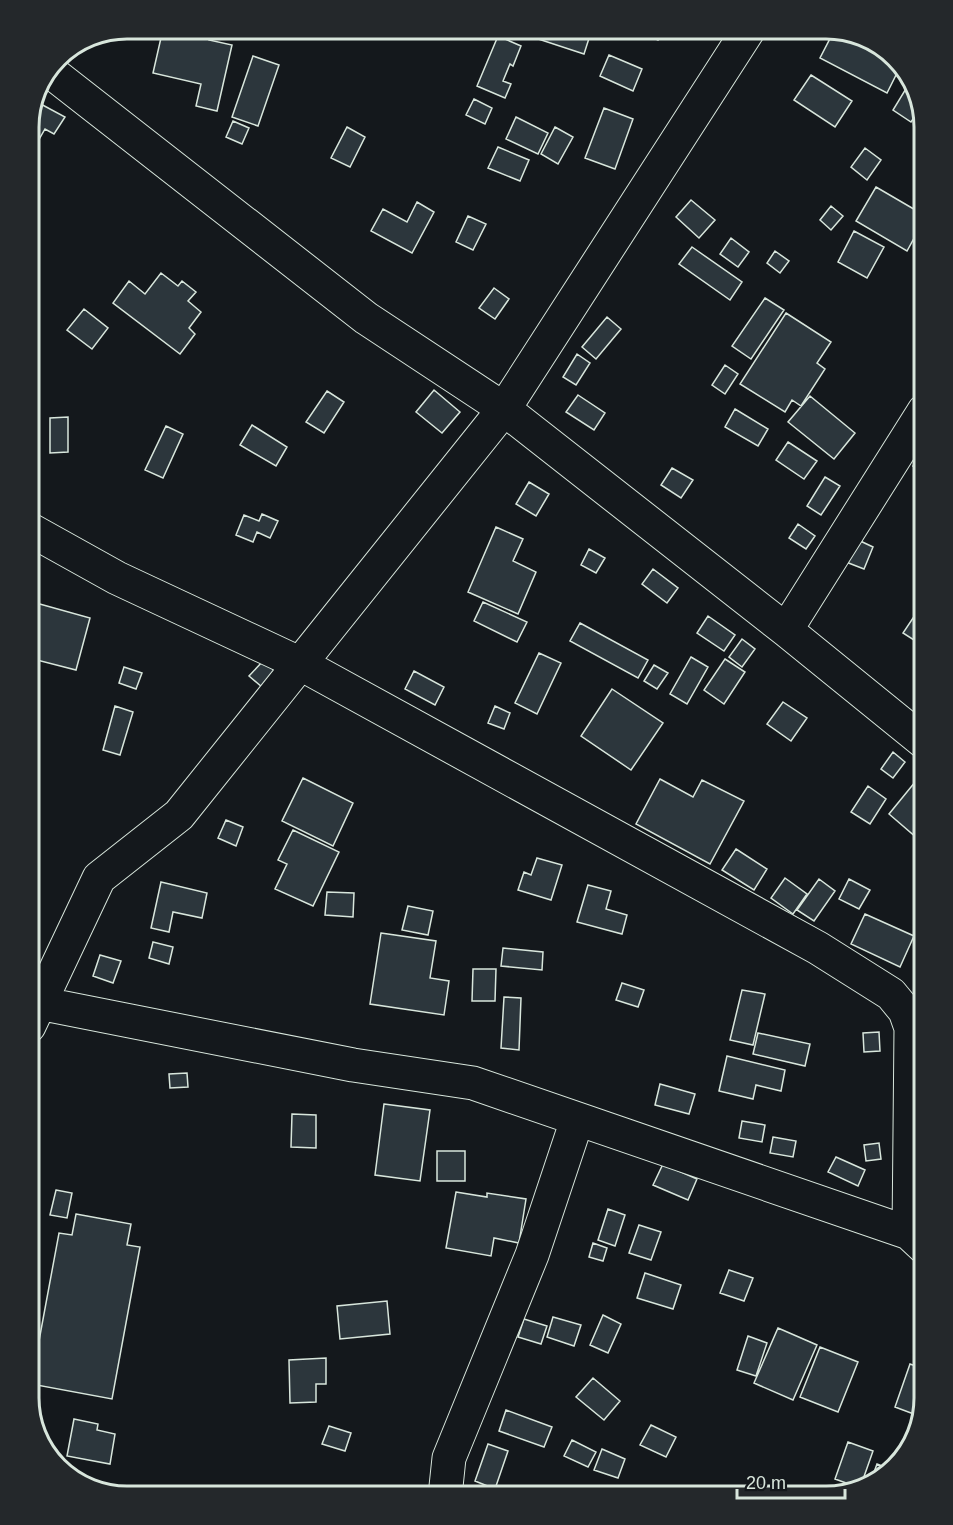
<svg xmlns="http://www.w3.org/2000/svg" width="953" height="1525" viewBox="0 0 953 1525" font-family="Arial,sans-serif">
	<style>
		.building { fill: #2c363c; stroke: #d8e6dc; stroke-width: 1.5 }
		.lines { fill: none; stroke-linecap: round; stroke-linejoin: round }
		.street-casing { stroke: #d8e6dc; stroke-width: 35 }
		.street { stroke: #14181c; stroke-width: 33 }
		.rim { fill: none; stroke: #d8e6dc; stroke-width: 3 }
	</style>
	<rect width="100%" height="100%" fill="#14181c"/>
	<path class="building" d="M163,29L211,30L209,40L232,45L217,111L196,106L201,84L153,73Z
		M524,29H592L584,54L523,34Z
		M633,29H663L658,40Z
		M835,29L881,45L900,67L887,93L820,58Z
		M498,36L521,46L513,66L510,64L503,81L511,84L505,98L477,86Z
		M609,55L642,69L633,91L600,76Z
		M253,56L279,65L258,126L232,117Z
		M811,75L852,101L835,127L794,100Z
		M907,87L917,93L920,109L911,122L893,110Z
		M474,99L492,108L485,124L466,115Z
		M37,102L65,117L54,134L45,129L29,157V120Z
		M604,108L633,119L615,169L585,158Z
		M516,117L548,133L538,154L506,139Z
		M233,121L249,128L242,144L226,137Z
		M347,127L365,137L350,167L331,158Z
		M555,127L573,137L558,164L541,154Z
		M498,147L529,160L520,181L488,168Z
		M865,148L881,160L867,180L851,167Z
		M876,187L924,215V220L907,251L856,221Z
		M691,200L715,220L699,238L676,217Z
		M417,202L434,212L412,253L371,231L383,209L407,222Z
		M831,206L843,216L831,230L820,220Z
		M468,216L486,224L473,250L456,242Z
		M854,231L884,247L867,278L838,262Z
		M731,238L749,252L738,267L720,254Z
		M692,247L742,282L730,300L679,264Z
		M775,251L789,261L780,273L767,263Z
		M161,273L178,286L182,281L196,292L188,301L201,312L189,328L195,334L180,354L113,303L129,281L145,294Z
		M494,288L509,299L495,319L479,308Z
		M765,298L784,310L751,359L732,346Z
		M84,309L108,328L92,349L67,330Z
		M786,313L831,342L817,363L825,369L801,406L792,400L785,412L740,384Z
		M607,317L621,329L596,359L582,347Z
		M577,354L590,363L576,385L563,377Z
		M725,365L738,374L725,394L712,385Z
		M434,390L460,412L442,433L416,412Z
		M327,391L344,402L324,433L306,422Z
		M578,395L605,413L594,430L566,412Z
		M810,396L855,433L834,459L788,422Z
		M735,409L768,429L758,446L725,427Z
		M68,417V452L50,453V418Z
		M252,425L287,447L276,466L240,445Z
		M166,426L183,434L163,478L145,470Z
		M788,442L817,461L804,479L776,460Z
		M924,449V474L913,466Z
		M672,468L693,480L681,498L661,485Z
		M825,477L840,486L821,515L807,506Z
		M529,482L549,494L536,516L516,504Z
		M262,514L278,521L270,538L257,532L253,542L236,535L244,515L259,521Z
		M798,524L815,536L806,549L789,538Z
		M496,527L523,539L513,561L536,572L518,614L468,592Z
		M856,539L873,547L864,569L846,562Z
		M589,549L605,558L596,573L581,565Z
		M653,569L678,588L667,603L642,584Z
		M29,601L90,618L76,670L29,658Z
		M483,602L527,622L517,642L474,621Z
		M917,612L924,617V630L917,642L903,633Z
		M708,616L735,635L724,651L697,633Z
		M580,623L648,660L638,678L570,641Z
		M742,639L755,649L742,667L729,657Z
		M539,653L561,663L537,714L515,703Z
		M691,657L708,667L687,704L670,694Z
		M725,659L745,672L724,704L704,690Z
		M263,661L275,671L262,687L249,676Z
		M654,665L668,673L657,689L644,681Z
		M124,667L142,673L136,689L119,683Z
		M414,671L444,687L435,705L405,689Z
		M612,689L663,723L631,770L581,736Z
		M783,702L807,718L791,741L767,724Z
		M115,706L133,712L120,755L103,750Z
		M495,706L510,713L504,729L488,723Z
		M893,752L905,762L893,778L881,769Z
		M924,771V844L889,814Z
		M303,778L353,803L333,846L282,821Z
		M660,779L693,797L702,780L744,801L710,864L636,824Z
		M868,786L886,799L870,824L851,812Z
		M226,820L243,827L236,846L218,838Z
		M293,830L339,852L313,906L275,889L287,864L278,860Z
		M736,849L767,869L754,890L722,870Z
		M537,858L562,865L551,900L518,890L524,872L531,875Z
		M785,878L807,894L793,914L771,898Z
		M819,879L835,891L814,921L797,910Z
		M849,879L870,890L859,909L839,899Z
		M161,882L207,893L202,918L173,912L169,932L151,928Z
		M588,885L611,891L606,909L627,915L622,934L577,922Z
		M327,892L354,893L353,917L325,915Z
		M408,906L433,911L428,935L402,930Z
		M865,914L914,936L900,967L851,944Z
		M381,933L436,941L430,978L449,981L444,1015L370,1004Z
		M153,942L173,947L169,964L149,958Z
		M503,948L543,952L542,970L501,966Z
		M100,955L121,961L113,983L93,976Z
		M473,969H496L495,1001H472Z
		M622,983L644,990L638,1007L616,1000Z
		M742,990L765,994L753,1045L730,1040Z
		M504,997L521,998L519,1050L501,1048Z
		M879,1032L880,1051L864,1052L863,1033Z
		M758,1033L810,1044L805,1066L753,1054Z
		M727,1056L785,1070L781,1091L756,1085L753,1099L719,1091Z
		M187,1073L188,1087L170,1088L169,1074Z
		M660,1084L695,1094L689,1114L655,1105Z
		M384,1104L430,1110L420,1181L375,1175Z
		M292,1114L316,1115V1148L291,1147Z
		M742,1121L765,1125L762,1142L739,1138Z
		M773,1137L796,1141L793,1157L770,1153Z
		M879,1143L881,1159L866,1161L864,1145Z
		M437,1151H465V1181H437Z
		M836,1157L865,1170L858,1186L828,1172Z
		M663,1164L697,1179L688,1200L653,1185Z
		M56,1190L72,1193L67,1218L50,1215Z
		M456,1192L487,1197V1193L526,1199L519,1243L494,1238L491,1256L446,1248Z
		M608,1209L625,1215L615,1246L598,1240Z
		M76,1214L131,1224L127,1245L140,1247L112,1399L31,1384L59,1233L72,1235Z
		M639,1225L661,1232L651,1260L629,1253Z
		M593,1243L607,1248L603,1261L589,1257Z
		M729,1270L753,1278L744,1301L720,1293Z
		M645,1273L681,1285L673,1309L637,1298Z
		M387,1301L390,1334L340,1339L337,1306Z
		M603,1315L621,1324L608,1353L590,1345Z
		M553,1317L581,1325L574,1346L547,1337Z
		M524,1319L547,1326L541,1344L518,1337Z
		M778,1328L817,1345L793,1400L754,1383Z
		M748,1336L767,1343L756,1376L737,1370Z
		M820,1347L858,1362L838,1412L800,1397Z
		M326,1358V1384H316V1402L290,1403L289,1360Z
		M910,1364L924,1369V1399L919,1416L895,1407Z
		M593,1378L620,1401L604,1420L576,1397Z
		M506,1410L552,1427L544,1447L499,1431Z
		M74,1419L98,1424L97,1430L115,1434L110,1464L67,1456Z
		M651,1425L676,1437L666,1457L640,1445Z
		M329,1426L351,1433L345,1451L322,1444Z
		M572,1440L596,1452L588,1467L564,1456Z
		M848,1442L873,1451L860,1488L835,1479Z
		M488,1444L508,1451L495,1489L475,1481Z
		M602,1449L625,1459L618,1478L594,1470Z
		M877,1464L890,1469L869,1486Z"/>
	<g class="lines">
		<defs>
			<path id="street" d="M51,72L366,318L504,409L786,630L924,742
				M29,529L117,578L301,664L818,948L891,994L905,1011L911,1028L909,1233
				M786,630L924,411
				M29,1001L353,1065L473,1083L909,1233L924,1247
				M29,1026L99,878L179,815L504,409L749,29
				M445,1496L449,1458L532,1255L577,1120"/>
		</defs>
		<use href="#street" class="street-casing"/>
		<use href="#street" class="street"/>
	</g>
	<path d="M0 0H953V1525H0ZM127 39H826A88 88 0 0 1 914 127V1398A88 88 0 0 1 826 1486H127A88 88 0 0 1 39 1398V127A88 88 0 0 1 127 39Z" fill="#24282b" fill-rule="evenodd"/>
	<path class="rim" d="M127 39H826A88 88 0 0 1 914 127V1398A88 88 0 0 1 826 1486H127A88 88 0 0 1 39 1398V127A88 88 0 0 1 127 39Z"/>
	<path d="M737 1489v9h108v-9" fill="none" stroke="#d8e6dc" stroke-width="3"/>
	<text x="746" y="1489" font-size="18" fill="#d8e6dc" stroke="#14181c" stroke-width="4.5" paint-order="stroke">20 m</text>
</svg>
